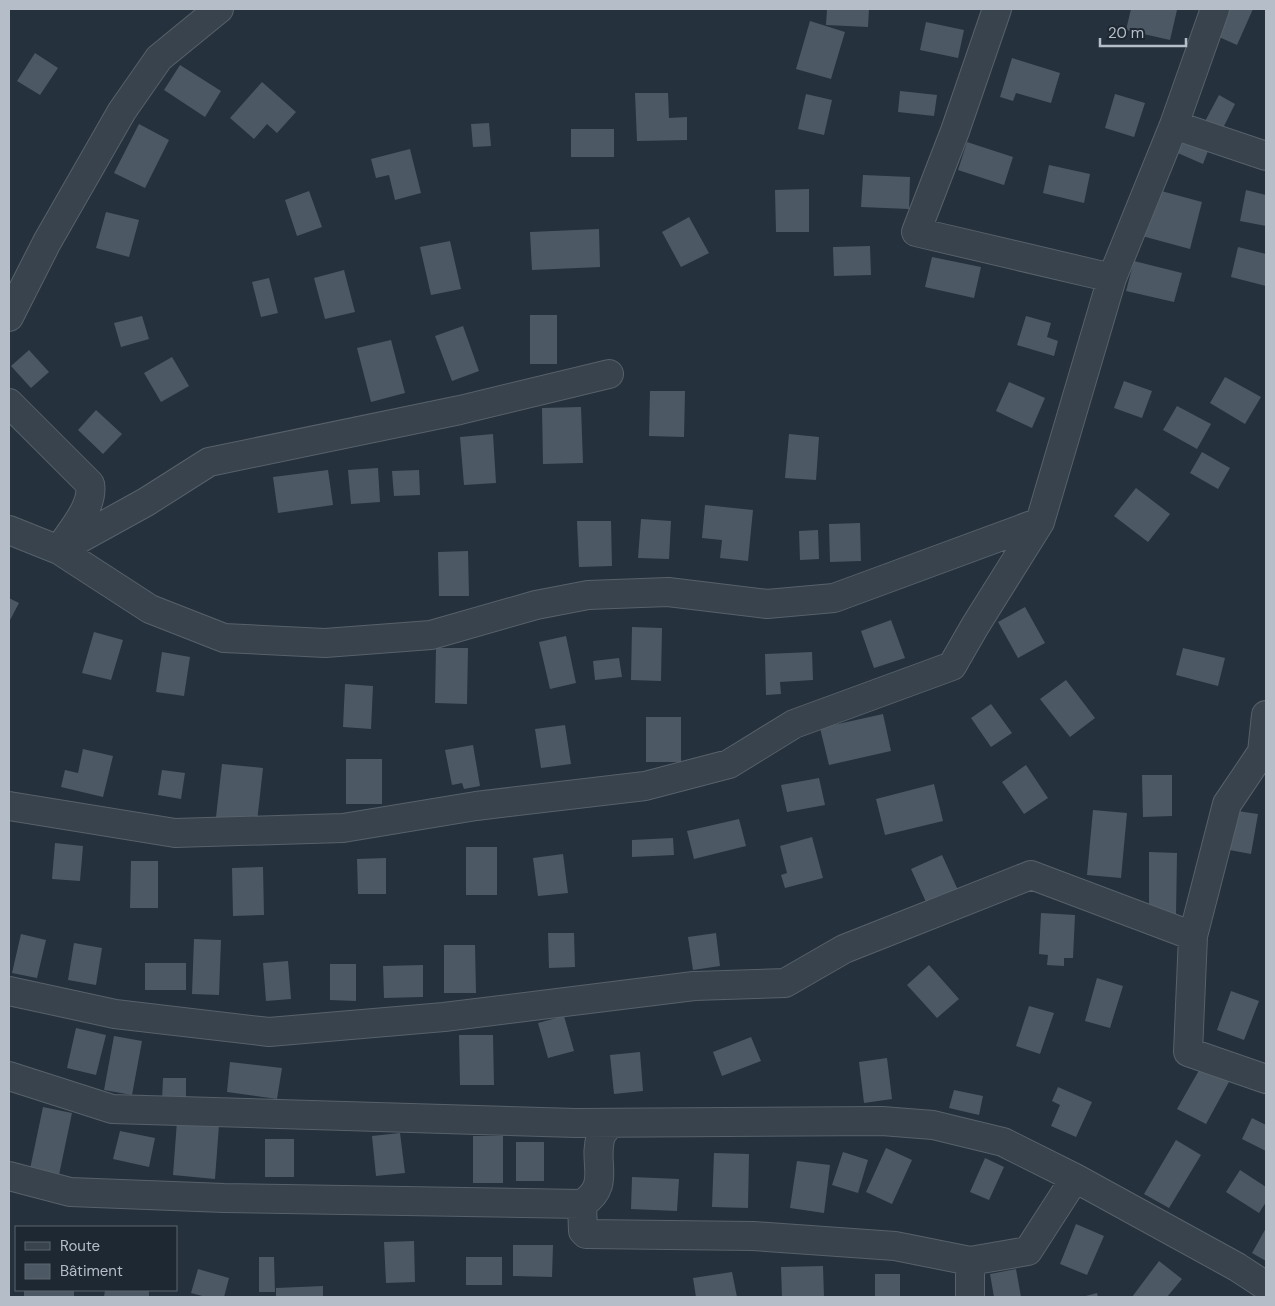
<svg xmlns="http://www.w3.org/2000/svg" width="1275" height="1306" viewBox="0 0 1275 1306" font-family="'DM Sans',sans-serif">
	<style>
		.building { fill: #4c5965 }
		.lines { fill: none; stroke-linecap: round; stroke-linejoin: round }
		.street-casing { stroke: #57616b; stroke-width: 30 }
		.street { stroke: #39434d; stroke-width: 28 }
	</style>
	<rect width="100%" height="100%" fill="#25313d"/>
	<path class="building" d="M827,9H869L868,27L826,25Z
		M1131,9L1177,10L1170,40L1126,30Z
		M1221,9H1253L1237,45L1210,33Z
		M810,21L845,32L831,79L796,69Z
		M926,22L964,30L958,58L920,50Z
		M35,53L58,68L40,95L17,81Z
		M1012,58L1060,73L1051,103L1016,93L1013,101L1000,97Z
		M180,65L221,91L205,117L164,90Z
		M262,82L296,112L277,133L267,124L254,139L230,118Z
		M900,91L937,95L934,116L898,112Z
		M635,93H668L669,118L687,117V140L637,141Z
		M806,94L832,100L824,135L798,129Z
		M1115,94L1145,103L1134,137L1105,128Z
		M1219,95L1235,104L1220,134L1203,125Z
		M489,123L491,146L473,147L471,124Z
		M139,124L169,140L145,188L114,173Z
		M571,129H614V157H571Z
		M1182,130L1211,143L1203,164L1173,151Z
		M967,142L1013,157L1004,185L958,170Z
		M410,149L421,193L395,200L389,175L376,178L371,159Z
		M1049,165L1090,174L1084,203L1043,193Z
		M863,175L910,177L909,209L861,207Z
		M809,189V232H776L775,190Z
		M1154,189L1202,202L1190,249L1142,236Z
		M1246,190L1266,195V226L1240,221Z
		M309,191L322,227L297,236L285,200Z
		M106,212L139,220L129,257L96,248Z
		M689,217L709,253L681,267L662,232Z
		M599,229L600,267L532,270L530,232Z
		M450,241L461,289L431,295L420,247Z
		M870,246L871,275L834,276L833,247Z
		M1238,247L1266,254V286L1231,277Z
		M932,257L981,267L974,298L925,287Z
		M1134,261L1182,273L1174,302L1126,291Z
		M344,270L355,312L325,319L314,278Z
		M269,278L278,313L261,317L252,282Z
		M530,315H557V364H530Z
		M142,316L149,339L121,347L114,323Z
		M1026,316L1051,323L1047,337L1058,341L1054,356L1017,345Z
		M463,326L479,371L452,381L435,336Z
		M391,340L405,393L371,402L357,348Z
		M29,350L49,372L31,388L11,366Z
		M172,357L189,386L161,402L144,373Z
		M1225,377L1261,397L1245,424L1210,403Z
		M1124,381L1152,391L1142,418L1114,408Z
		M1009,382L1045,398L1032,428L996,411Z
		M650,391H685L684,437L649,436Z
		M1177,406L1211,424L1197,449L1163,430Z
		M581,407L583,463L543,464L542,408Z
		M96,410L122,434L103,454L78,430Z
		M493,434L496,483L464,485L460,437Z
		M789,434L819,437L816,480L785,478Z
		M1202,452L1230,468L1218,489L1190,473Z
		M378,468L380,502L351,504L348,470Z
		M328,470L333,505L278,513L273,477Z
		M419,470L420,495L394,496L392,471Z
		M1136,488L1170,514L1148,542L1114,516Z
		M705,505L753,510L748,561L720,558L722,540L702,538Z
		M641,519L671,521L669,559L638,558Z
		M577,521H611L612,566L579,567Z
		M860,523L861,561L830,562L829,524Z
		M818,530L819,559L800,560L799,531Z
		M468,551L469,596H439L438,552Z
		M9,598L19,603L9,622Z
		M1025,607L1045,643L1018,658L998,622Z
		M891,620L905,658L874,668L861,631Z
		M632,627L662,628L661,681L631,680Z
		M94,632L123,640L111,680L82,673Z
		M566,636L576,683L550,689L539,642Z
		M436,648H468L467,704L435,703Z
		M1183,648L1225,658L1218,686L1176,675Z
		M162,652L190,657L184,696L156,692Z
		M812,652L813,680L780,682L781,694L766,695L765,654Z
		M619,658L622,677L595,680L593,661Z
		M1066,680L1095,718L1070,737L1040,699Z
		M345,684L373,686L371,729L343,727Z
		M991,704L1012,733L991,747L971,718Z
		M883,714L891,751L829,765L820,728Z
		M646,717H681V762H646Z
		M565,725L571,764L541,768L535,729Z
		M473,745L480,786L464,789L462,783L452,785L445,750Z
		M83,749L113,756L103,797L61,787L65,770L78,773Z
		M346,759H382V804H346Z
		M222,764L263,768L257,822L216,817Z
		M1026,765L1048,798L1024,814L1002,782Z
		M162,770L185,773L181,799L158,795Z
		M1142,775H1172V816L1143,817Z
		M819,778L825,805L787,812L781,785Z
		M934,784L943,821L885,835L876,799Z
		M1093,810L1127,813L1121,878L1087,875Z
		M1231,810L1258,814L1251,854L1224,849Z
		M739,819L746,846L694,859L687,831Z
		M812,837L823,878L785,888L781,875L787,873L780,846Z
		M673,838L674,855L632,857V840Z
		M55,843L83,846L80,881L52,879Z
		M466,847H497V895H466Z
		M1149,852L1177,853L1176,916H1159V907H1149Z
		M563,854L568,893L538,896L533,858Z
		M942,855L962,899L931,913L911,869Z
		M386,858V894H358L357,859Z
		M131,861H158V908H130Z
		M263,867L264,915L233,916L232,868Z
		M1041,913L1075,915L1073,958H1064V966L1047,965L1048,955L1039,954Z
		M548,933H574L575,967L549,968Z
		M716,933L720,966L693,970L688,937Z
		M21,934L46,940L37,978L12,973Z
		M194,939L221,940L219,995L192,994Z
		M74,943L102,948L96,985L68,980Z
		M444,945H475L476,993H444Z
		M288,961L291,999L266,1001L263,963Z
		M145,963H186V990H145Z
		M330,964H356V1001L330,1000Z
		M423,965V997L384,998L383,966Z
		M929,965L959,999L937,1018L907,985Z
		M1097,978L1123,986L1110,1028L1085,1021Z
		M1231,991L1259,1001L1244,1040L1217,1030Z
		M1029,1006L1054,1013L1040,1054L1016,1046Z
		M564,1016L574,1051L548,1058L538,1023Z
		M76,1028L106,1035L96,1075L67,1068Z
		M459,1035H493L494,1085H460Z
		M114,1036L142,1041L132,1095L104,1090Z
		M751,1037L761,1061L722,1076L713,1052Z
		M640,1052L643,1091L614,1094L610,1055Z
		M887,1058L892,1099L864,1103L859,1062Z
		M230,1062L282,1068L277,1099L227,1092Z
		M1202,1065L1230,1080L1206,1124L1177,1109Z
		M163,1078H186V1101H162Z
		M1058,1087L1092,1102L1076,1137L1051,1126L1060,1105L1052,1101Z
		M954,1090L983,1096L979,1115L949,1108Z
		M43,1107L72,1113L59,1175L30,1169Z
		M1252,1118L1266,1125V1151L1242,1139Z
		M177,1121L219,1125L215,1179L173,1175Z
		M120,1131L155,1138L149,1167L113,1159Z
		M400,1133L405,1173L376,1176L372,1136Z
		M473,1136H503V1183H473Z
		M265,1139H294V1177H265Z
		M1176,1140L1201,1155L1169,1208L1144,1194Z
		M516,1142H544V1181H516Z
		M886,1148L912,1160L892,1204L866,1192Z
		M843,1152L868,1160L858,1193L832,1185Z
		M714,1153L749,1154L748,1208L712,1207Z
		M985,1158L1004,1167L989,1200L970,1192Z
		M797,1161L830,1165L824,1213L790,1208Z
		M1240,1170L1266,1187V1202L1259,1213L1226,1192Z
		M632,1177L679,1179L677,1211L631,1209Z
		M1076,1224L1104,1236L1087,1275L1060,1264Z
		M1266,1228V1261L1252,1253Z
		M414,1241L415,1282L386,1283L384,1242Z
		M513,1245H553L552,1277L513,1276Z
		M259,1257H274L275,1292H259Z
		M466,1257H502V1285H466Z
		M1159,1261L1182,1279L1167,1297H1132Z
		M823,1266L824,1297H782L781,1267Z
		M198,1269L229,1278L224,1297H206L191,1293Z
		M1016,1269L1021,1297H994L990,1274Z
		M732,1272L737,1297H696L693,1278Z
		M875,1274H900V1297H875Z
		M323,1286V1297H276V1288Z
		M24,1290H74V1297H24Z
		M105,1290H149V1297H104Z
		M1097,1293L1098,1297H1082Z"/>
	<g class="lines">
		<defs>
			<path id="street" d="M997,9L955,131L916,232L1112,278
				M1174,125L1266,156
				M9,317L47,242L122,111L159,58L219,9
				M9,403L90,484C94,506 72,529 61,547
				M9,530L59,550L150,609L224,638L325,643L431,635L536,605L588,595L668,592L767,604L834,598L1040,522
				M59,550L146,502L209,462L460,410L609,374
				M1266,715L1262,752L1227,804L1193,936L1188,1052L1266,1079
				M9,806L175,833L343,828L476,806L645,786L729,764L794,724L952,666L975,626L1040,522L1112,278L1174,125L1215,9
				M9,991L115,1014L269,1032L444,1017L694,986L785,983L844,949L1031,875L1193,936
				M9,1076L112,1109L576,1123L882,1121L933,1125L1003,1142L1075,1178L1237,1267L1266,1286
				M9,1176L70,1192L224,1198L582,1204C612,1185 592,1163 601,1136C603,1132 607,1127 610,1123
				M582,1204L583,1231L586,1234L753,1236L895,1246L970,1261
				M970,1297V1261L1028,1251L1075,1178"/>
		</defs>
		<use href="#street" class="street-casing"/>
		<use href="#street" class="street"/>
	</g>
	<rect width="1275" height="1306" fill="none" stroke="#b5bec8" stroke-width="20"/>
	<rect x="15" y="1226" width="162" height="65" fill="#1e2832" stroke="#5a646e"/>
	<rect x="25" y="1242" width="25" height="8" fill="#39434d" stroke="#5a646e"/>
	<text x="60" y="1251" font-size="15" fill="#b5bec8">Route</text>
	<rect x="25" y="1264" width="25" height="15" fill="#4c5965" stroke="#5a646e"/>
	<text x="60" y="1276" font-size="15" fill="#b5bec8">Bâtiment</text>
	<path d="M1100 38v8h86v-8" fill="none" stroke="#b5bec8" stroke-width="2.5"/>
	<text x="1108" y="38" font-size="15" fill="#b5bec8" stroke="#1e2832" stroke-width="4" paint-order="stroke">20 m</text>
</svg>
